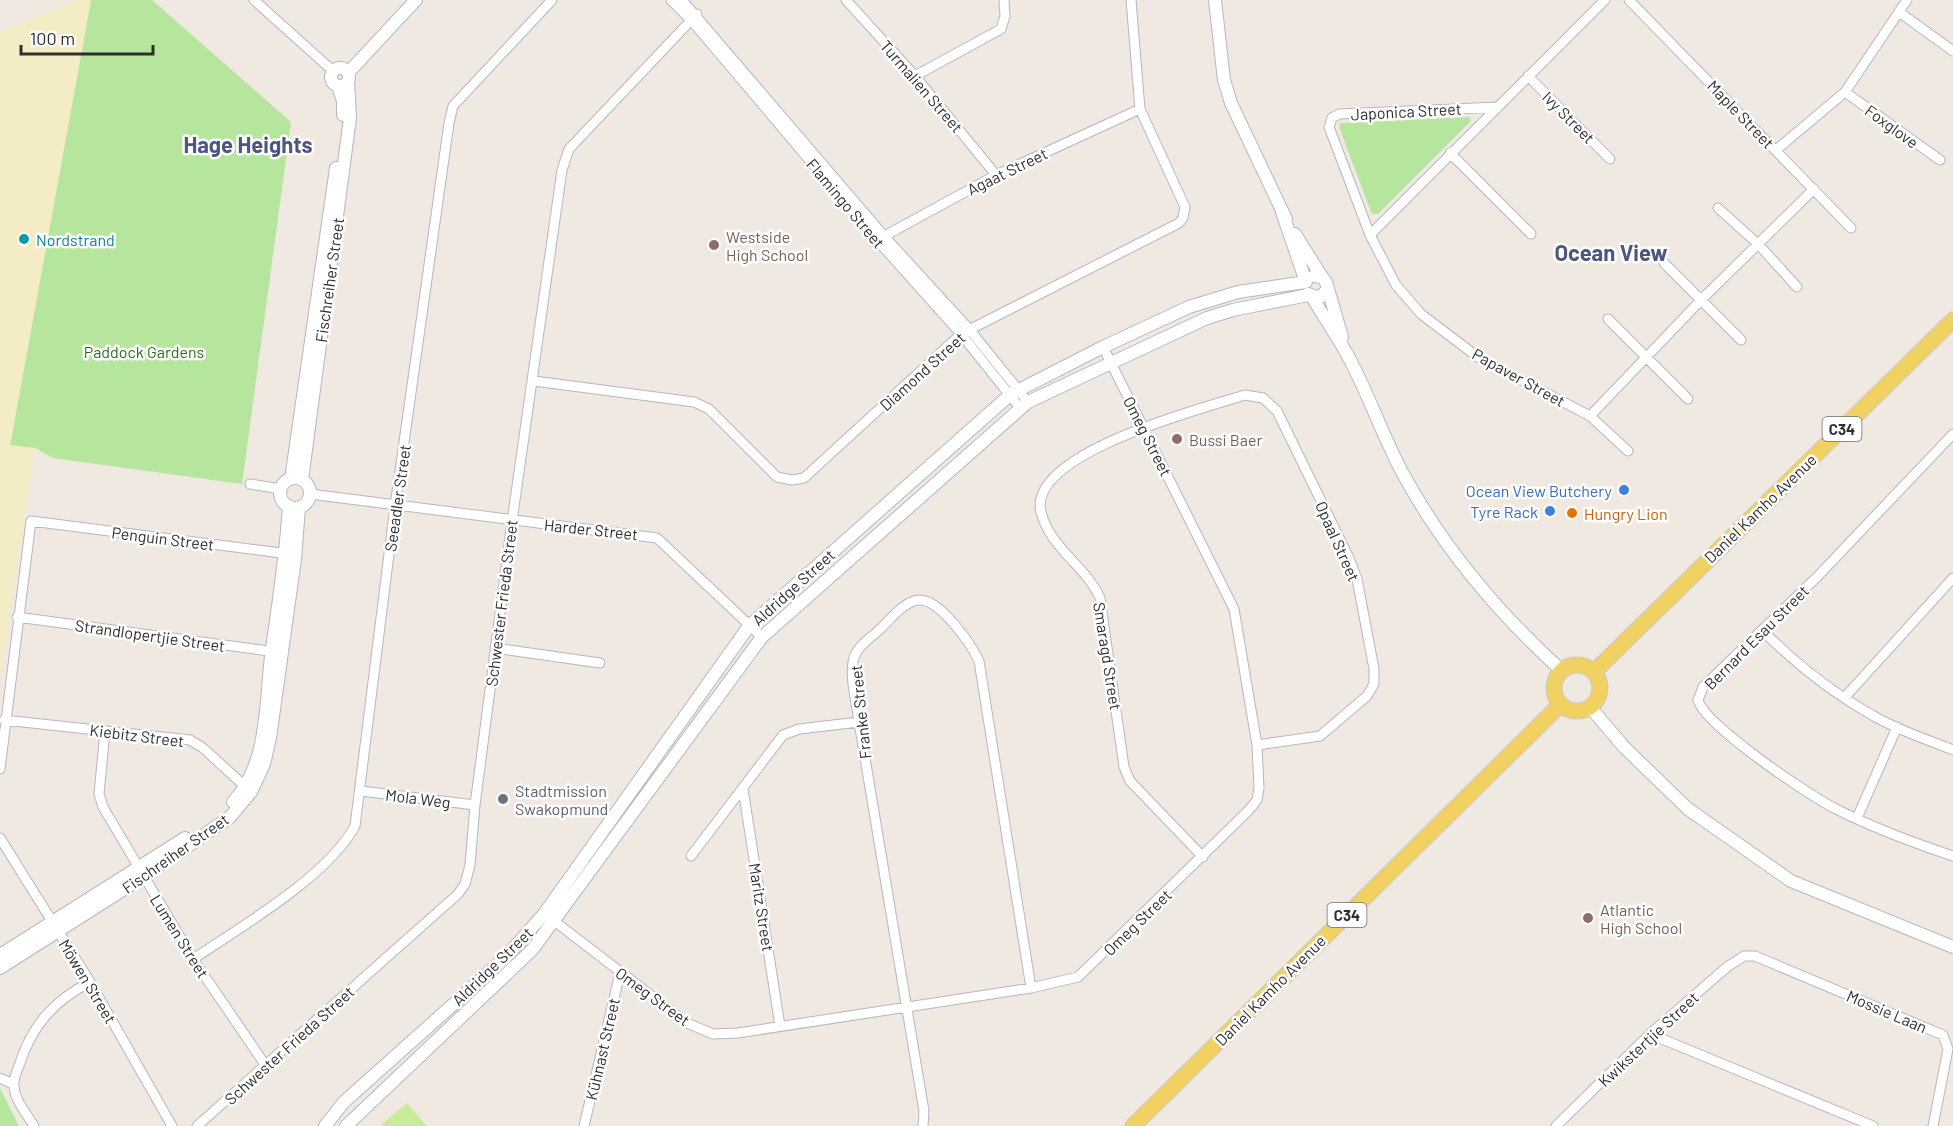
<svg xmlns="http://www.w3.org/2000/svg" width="1953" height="1126" viewBox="0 0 1953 1126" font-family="Barlow,sans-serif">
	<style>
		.green { fill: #b6e59e }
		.sand { fill: #f3ecc5 }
		.pitch { fill: #c9ec9a }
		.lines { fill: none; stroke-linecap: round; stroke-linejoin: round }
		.minor-casing { stroke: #b4b7c1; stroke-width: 11 }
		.tertiary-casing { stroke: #b4b7c1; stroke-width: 14 }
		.primary-casing { stroke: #c9c9c9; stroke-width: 17 }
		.minor { stroke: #fff; stroke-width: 9 }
		.tertiary { stroke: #fff; stroke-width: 12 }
		.primary { stroke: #f2d163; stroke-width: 15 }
		.culture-dot { fill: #0f9aa8; stroke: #fff; stroke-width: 2 }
		.education-dot { fill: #8d6e63; stroke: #fff; stroke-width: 2 }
		.shop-dot { fill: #3f7fe0; stroke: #fff; stroke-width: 2 }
		.food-dot { fill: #e8710a; stroke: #fff; stroke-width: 2 }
		.worship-dot { fill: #6b7280; stroke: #fff; stroke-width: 2 }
		.labels { text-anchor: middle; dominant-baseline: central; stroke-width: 5; stroke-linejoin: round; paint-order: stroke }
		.shield { fill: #fff; stroke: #6d6d6d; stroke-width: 1.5 }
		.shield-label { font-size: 15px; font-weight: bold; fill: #2e2e2e }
		.street-label { font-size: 16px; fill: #2e2e2e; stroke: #fff }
		.education-label { font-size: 16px; fill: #785e54; stroke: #fff; text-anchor: start }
		.culture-label { font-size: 16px; fill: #0d838f; stroke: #fff; text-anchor: start }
		.park-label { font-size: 16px; fill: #2c6e1b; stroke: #fff }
		.shop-label { font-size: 16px; fill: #366cbe; stroke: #fff; text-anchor: end }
		.food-label { font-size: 16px; fill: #c56008; stroke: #fff; text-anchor: start }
		.worship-label { font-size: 16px; fill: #5b616d; stroke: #fff; text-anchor: start }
		.district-label { font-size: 22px; font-weight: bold; fill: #4d5680; stroke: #fff }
	</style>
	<rect width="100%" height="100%" fill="#efe9e1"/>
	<path class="green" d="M91,0H152L291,122L242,484L53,458L35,448L10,446Z
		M1470,117L1471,121L1378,214H1372L1339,127L1341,123Z
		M0,1088L19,1126H0Z"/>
	<path class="sand" d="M76,0H91L10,445L35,448L0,678V32Z"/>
	<path class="pitch" d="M407,1103L427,1126H383L382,1124Z"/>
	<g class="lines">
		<defs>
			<path id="minor" d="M254,0L333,71
				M671,0L691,20L877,240L961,334L1020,408
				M682,0L884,236L969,329L1028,402
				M846,0L915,76L996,175
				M1605,0L1370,235L1396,285L1421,314L1479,358L1590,416L1702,299L1814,189
				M1629,0L1851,228
				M1899,12L1953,51
				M915,76L1001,29L1005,16L1004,0
				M1528,76L1610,159
				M1845,92L1940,160
				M1776,150L1845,92L1907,0
				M1450,153L1531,234
				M1718,208L1758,244L1797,287
				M1370,235L1329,127L1332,118L1339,114L1498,107
				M879,239L996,175L1140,109
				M1664,263L1741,340
				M1608,319L1688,399
				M534,381L694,402L709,409L777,477L792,480L804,478L961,334L1179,223L1183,218L1185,207L1140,109L1131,0
				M1590,416L1628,451
				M1953,434L1817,577L1703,687L1698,700C1704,725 1811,797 1838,810C1874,828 1914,843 1953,856
				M250,484L281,489
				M310,494L657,538L762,637
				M17,617L276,652
				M1762,630C1794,662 1831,692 1872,715C1897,730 1926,739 1953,750
				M495,648L600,663
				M1845,697L1953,578
				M4,720L190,740L203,748L249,790
				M105,731L99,794L103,807L193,959L266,1066
				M0,769L31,521L289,554
				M743,789L780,1026
				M361,791L475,805
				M1857,818L1897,727
				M0,838L90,982L172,1126
				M691,856L783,735L799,729L859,722
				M1203,857L1130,781L1124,767L1100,598C1086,566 1049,547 1041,512C1027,453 1204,408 1245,395L1263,398L1277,411L1348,556L1357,579L1374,669V684L1367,696L1320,736L1257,745
				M549,917L687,1023L713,1034L738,1033L1031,988L1078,977L1249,810L1257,800L1259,788L1257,745L1234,609L1103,347
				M193,959C241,927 328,876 355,826L395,506L449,123L453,106L552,0
				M1650,1034L1873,1126
				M0,1078L13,1084
				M34,1126C27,1114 14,1100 14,1085C13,1078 18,1069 20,1063C32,1025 55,1000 90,982
				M197,1126L458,894L465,884L470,865L475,805L512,521L562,170L569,149L697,14
				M584,1126L620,973
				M923,1126L924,1111L859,722C857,704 850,680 853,662C855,648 869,639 879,630C890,620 904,601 919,600C940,599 971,644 979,661L1031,988
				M1556,1126L1650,1034L1727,967L1744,956H1755L1943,1035L1948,1049L1933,1126"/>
			<path id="tertiary" d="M1215,0L1224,80L1231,103L1286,219
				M331 77a9 9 0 1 1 18 0a9 9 0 1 1-18 0Z
				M348,73L416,0
				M338,86L343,101V115
				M1295,234L1322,277
				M1314,276L1322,277L1326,282L1342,337
				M1308,294L1319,298L1327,290
				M1312,297C1324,317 1337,336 1348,356C1368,393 1382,434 1402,472C1442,546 1499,614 1562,671
				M280 493a15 15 0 1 1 30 0a15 15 0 1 1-30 0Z
				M291,479L336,168
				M302,480L350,118L348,81
				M1590,707L1624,747L1688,809L1791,881L1953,947
				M233,802C270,763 265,698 272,648C279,601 286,554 289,506
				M0,955L185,838
				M0,968L143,877L230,817L251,792L264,764L270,738L295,559L299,507
				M325,1126L344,1102L505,958L544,914L749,626L1011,394L1103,347L1189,307L1238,292L1306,282L1282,212
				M346,1126L532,950L762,637L1028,402L1207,318L1233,310L1308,295"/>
			<path id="primary" d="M1554 688a23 23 0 1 1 46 0a23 23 0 1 1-46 0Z
				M1594,672L1953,320
				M1133,1126L1561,704"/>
		</defs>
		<use href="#minor" class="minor-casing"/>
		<use href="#tertiary" class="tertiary-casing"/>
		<use href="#primary" class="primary-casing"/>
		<use href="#minor" class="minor"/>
		<use href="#tertiary" class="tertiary"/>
		<use href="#primary" class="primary"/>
	</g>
	<circle class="culture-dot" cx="24" cy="239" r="6"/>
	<g class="education-dot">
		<circle cx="714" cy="245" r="6"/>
		<circle cx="1177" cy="439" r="6"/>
		<circle cx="1588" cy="918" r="6"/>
	</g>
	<g class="shop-dot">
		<circle cx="1624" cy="490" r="6"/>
		<circle cx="1550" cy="511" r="6"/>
	</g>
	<circle class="food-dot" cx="1572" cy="513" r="6"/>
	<circle class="worship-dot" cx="503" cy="799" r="6"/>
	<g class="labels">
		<g class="shield">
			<rect x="1822.5" y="417" width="39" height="24" rx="4.5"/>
			<rect x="1327.5" y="903" width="39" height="24" rx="4.5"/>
		</g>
		<g class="shield-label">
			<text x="1842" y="429">C34</text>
			<text x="1347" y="915">C34</text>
		</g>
		<g class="street-label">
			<text transform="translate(922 86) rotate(49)">Turmalien Street</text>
			<text transform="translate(1406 111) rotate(-3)">Japonica Street</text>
			<text transform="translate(1741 114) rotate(46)">Maple Street</text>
			<text transform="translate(1569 117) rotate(45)">Ivy Street</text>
			<text transform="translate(1892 126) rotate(36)">Foxglove</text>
			<text transform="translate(1007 171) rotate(-26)">Agaat Street</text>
			<text transform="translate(846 203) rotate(50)">Flamingo Street</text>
			<text transform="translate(329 280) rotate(-82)">Fischreiher Street</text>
			<text transform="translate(922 371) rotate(-42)">Diamond Street</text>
			<text transform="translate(1519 377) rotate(29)">Papaver Street</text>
			<text transform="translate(1148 436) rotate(63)">Omeg Street</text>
			<text transform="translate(397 498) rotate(-82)">Seeadler Street</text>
			<text transform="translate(1760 508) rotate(-44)">Daniel Kamho Avenue</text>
			<text transform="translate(591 529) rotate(6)">Harder Street</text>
			<text transform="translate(163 538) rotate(7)">Penguin Street</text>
			<text transform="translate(1338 541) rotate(66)">Opaal Street</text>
			<text transform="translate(793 587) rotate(-42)">Aldridge Street</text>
			<text transform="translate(501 603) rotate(-83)">Schwester Frieda Street</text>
			<text transform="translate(150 635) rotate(8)">Strandlopertjie Street</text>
			<text transform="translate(1756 637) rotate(-45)">Bernard Esau Street</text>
			<text transform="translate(1108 656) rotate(81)">Smaragd Street</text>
			<text transform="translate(860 712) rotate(-96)">Franke Street</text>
			<text transform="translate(137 735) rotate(7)">Kiebitz Street</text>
			<text transform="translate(418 798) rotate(7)">Mola Weg</text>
			<text transform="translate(175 853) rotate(-35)">Fischreiher Street</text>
			<text transform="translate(762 907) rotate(81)">Maritz Street</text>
			<text transform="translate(1137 922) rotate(-44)">Omeg Street</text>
			<text transform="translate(180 936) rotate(58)">Lumen Street</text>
			<text transform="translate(492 966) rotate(-44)">Aldridge Street</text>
			<text transform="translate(88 981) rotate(59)">Möwen Street</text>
			<text transform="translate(1270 990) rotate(-45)">Daniel Kamho Avenue</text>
			<text transform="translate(653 996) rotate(36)">Omeg Street</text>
			<text transform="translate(1887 1011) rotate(23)">Mossie Laan</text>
			<text transform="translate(1648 1039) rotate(-43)">Kwikstertjie Street</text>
			<text transform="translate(289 1045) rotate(-42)">Schwester Frieda Street</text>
			<text transform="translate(602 1049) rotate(-77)">Kühnast Street</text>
		</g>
		<g class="education-label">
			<text x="726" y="236">Westside<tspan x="726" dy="18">High School</tspan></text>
			<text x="1189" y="439">Bussi Baer</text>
			<text x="1600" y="909">Atlantic<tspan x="1600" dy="18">High School</tspan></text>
		</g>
		<g class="culture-label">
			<text x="36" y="239">Nordstrand</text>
		</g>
		<g class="park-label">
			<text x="144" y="351">Paddock Gardens</text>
		</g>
		<g class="shop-label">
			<text x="1612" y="490">Ocean View Butchery</text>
			<text x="1538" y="511">Tyre Rack</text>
		</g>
		<g class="food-label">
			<text x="1584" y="513">Hungry Lion</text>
		</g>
		<g class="worship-label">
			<text x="515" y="790">Stadtmission<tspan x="515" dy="18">Swakopmund</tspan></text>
		</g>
		<g class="district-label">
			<text x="248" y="144">Hage Heights</text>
			<text x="1611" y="252">Ocean View</text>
		</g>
	</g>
	<path d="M21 45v9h132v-9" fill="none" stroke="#2e2e2e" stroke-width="3"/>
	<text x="30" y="45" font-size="18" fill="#2e2e2e" stroke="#ffffff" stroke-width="4.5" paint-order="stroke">100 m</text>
</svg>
